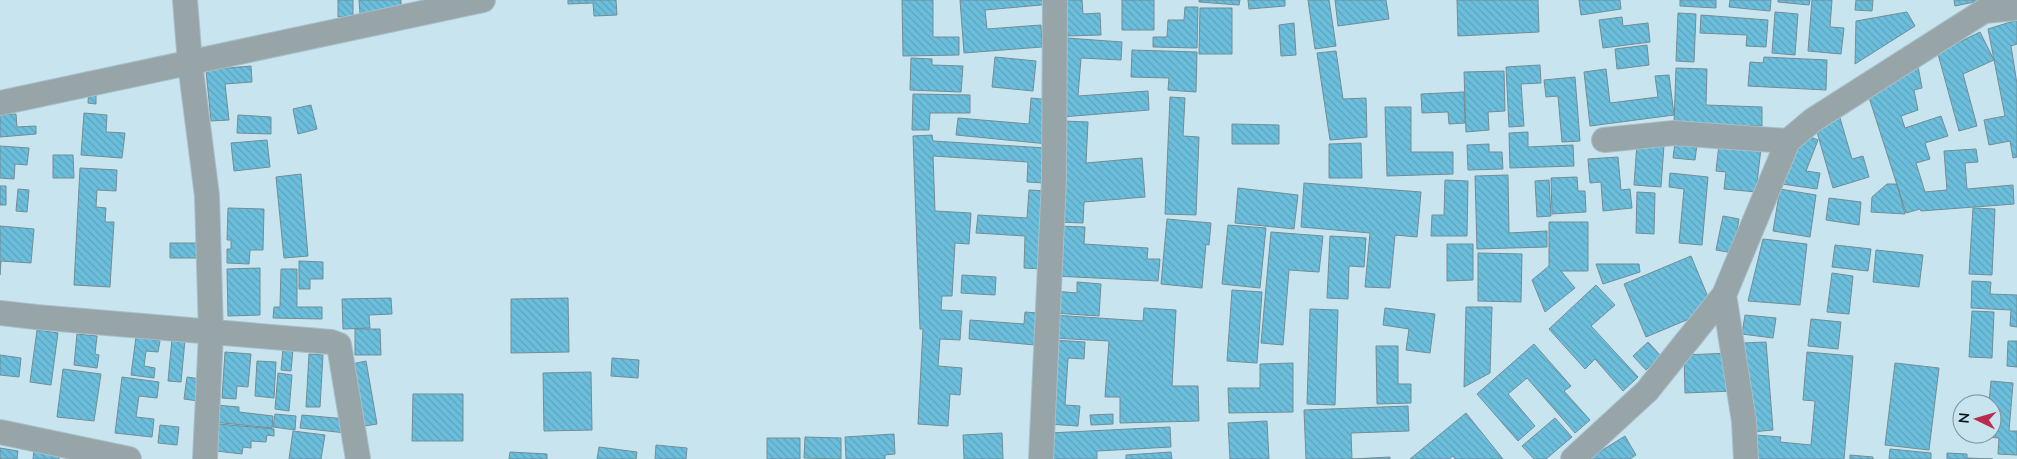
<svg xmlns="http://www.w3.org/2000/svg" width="2017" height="459" viewBox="0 0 2017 459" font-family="Lato,sans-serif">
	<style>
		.building { fill: url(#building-back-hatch); stroke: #728d97 }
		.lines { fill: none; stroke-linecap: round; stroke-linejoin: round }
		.street-casing { stroke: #a6bfc9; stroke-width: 26 }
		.street { stroke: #97a4a8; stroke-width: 24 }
	</style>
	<defs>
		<pattern id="building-back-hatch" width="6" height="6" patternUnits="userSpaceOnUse" patternTransform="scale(1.25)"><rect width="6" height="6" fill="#6cbfdc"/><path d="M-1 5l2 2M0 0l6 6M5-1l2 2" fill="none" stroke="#5ca3bc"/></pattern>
	</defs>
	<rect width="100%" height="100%" fill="#c7e4ef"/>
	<path class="building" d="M338,0H353V17H338Z
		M359,0H401V12L360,14Z
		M568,0H616L617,15L594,16L593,3L568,4Z
		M902,0H933V37H959V55L903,56Z
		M960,0H1051L1052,4L985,10L987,29L1041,25L1042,47L964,53Z
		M1064,0H1082L1083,14L1100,13L1101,35L1066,36Z
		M1122,0H1154V30H1122Z
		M1199,0H1240L1239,5L1199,2Z
		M1248,0H1285V6L1249,9Z
		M1308,0H1329L1336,46L1315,49Z
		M1335,0H1386L1389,19L1338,26Z
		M1457,0H1538L1539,32L1458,36Z
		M1579,0H1620L1621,9L1581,15Z
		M1680,0H1716V8L1680,6Z
		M1730,0H1771L1770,11L1729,7Z
		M1778,0H1810L1809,5L1778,2Z
		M1812,0H1832L1830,27L1844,28L1841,54L1808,51Z
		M1856,0H1873L1872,11L1855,10Z
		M1954,0H1984L1955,6Z
		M1185,7H1198L1197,48L1153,47V37H1167L1168,20H1184Z
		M1200,8H1232V54H1199Z
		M1775,12L1798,14L1795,55L1772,53Z
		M1907,12L1915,26L1855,64L1856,21Z
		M1678,13L1696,14L1694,62L1676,61Z
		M1701,15L1768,20L1766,47L1746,46L1747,35L1700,33Z
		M1622,17L1623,26L1648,23L1650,42L1603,48L1599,20Z
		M2017,20V44L2011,46L2017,84V157L2013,158L2010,141L1989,145L1984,120L2005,116L1988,29Z
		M1294,23L1296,55L1281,56L1279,25Z
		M1980,32L1994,60L1963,74L1977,126L1959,131L1938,54L1939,52Z
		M1067,38L1122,42L1121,60L1081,58L1078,96L1148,91L1149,110L1062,117Z
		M1647,45L1649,65L1617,69L1615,49Z
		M1132,50L1197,52L1196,92L1168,90L1169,78L1131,77Z
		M1336,51L1343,99L1366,98L1367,137L1330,140L1317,53Z
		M995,57L1036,61L1033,91L992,87Z
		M1764,57L1827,60L1826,90L1748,86L1750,62L1763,63Z
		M911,58L932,59V65L963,66L961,92L910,90Z
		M1540,65L1541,83L1521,84L1524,126L1509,127L1506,67Z
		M251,66L252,82L225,84L229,120L211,121L206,70Z
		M1918,66L1922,88L1914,90L1918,110L1901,116L1905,128L1941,116L1948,136L1925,143L1930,159L1916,163L1925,192L1947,190L1944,151L1976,149L1978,162L1965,163L1967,189L2013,185L2014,204L1921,211L1920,209L1906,213L1867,91Z
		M1676,68L1707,69L1706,105L1762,107V126L1674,123Z
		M1606,69L1610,103L1658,97L1655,76L1669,75L1674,115L1590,126L1584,72Z
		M1504,71L1505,111L1488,112L1489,130L1466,132L1464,72Z
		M1575,77L1580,141L1562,142L1558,96L1546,97L1544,80Z
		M89,90H96V104L88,103Z
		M1464,92L1465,123L1449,124L1448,112L1422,113L1421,94Z
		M913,94L970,95V113H930L929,130H912Z
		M1170,97L1185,98L1183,136L1199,137L1196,215L1165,214Z
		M1031,98L1051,100L1048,144L956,135L958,118L1029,124Z
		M311,105L317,129L298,134L293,109Z
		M1385,107H1411V152H1453V174L1387,176Z
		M84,113L107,115L106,132L125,133L122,158L81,155Z
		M16,114L17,127L36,126V134L0,137V115Z
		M238,115L271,117V134L237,133Z
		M1840,118L1852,159L1863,156L1869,177L1833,188L1815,125Z
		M1062,121L1088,122L1086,163L1142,158L1145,197L1084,202L1083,223L1058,222Z
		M1232,124L1279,125V144H1232Z
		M1528,132V147L1573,145L1574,166L1510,168L1509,133Z
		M1803,134L1818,140L1806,171L1820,173L1817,189L1782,184Z
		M932,135L933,141L1046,148L1044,183L1027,182L1028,162L933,156L935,211L971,213L969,244L955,243L952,296H942L941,310L962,311L960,340L940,339L938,366L962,368L960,395L950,394L948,426L918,424L923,329H920L913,136Z
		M267,140L270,167L234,171L231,143Z
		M1675,142L1697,144L1695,160L1673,158Z
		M1361,143L1362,178H1329V144Z
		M1637,143L1664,145L1661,187L1634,185Z
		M1489,144V152H1502L1503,169L1468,170L1467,145Z
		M1719,144L1761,148L1756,192L1724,189L1726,172L1716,171Z
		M0,146L29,148L27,165L15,164L14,179L0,178Z
		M53,155H73L74,178H53Z
		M1618,157L1621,190L1630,189L1632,208L1603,211L1601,182L1590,183L1588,159Z
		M80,168L117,170L116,191L97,190L96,207L106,208L105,222H114L110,287L74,285Z
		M1670,173L1708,177L1702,245L1679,243L1684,189L1669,187Z
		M301,174L308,256L284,258L276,177Z
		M1508,175L1509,233L1547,231V247L1477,249L1475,176Z
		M1577,177L1578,191H1585L1586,212L1552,214L1551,178Z
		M1445,180L1468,181L1467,236H1431L1432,215H1444Z
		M1549,180L1551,216L1537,217L1535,181Z
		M1304,183L1421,192L1417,237L1395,235L1390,288L1365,287L1370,233L1301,227Z
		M1887,184H1897L1905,214L1871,212L1872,197Z
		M0,186H6V205H0Z
		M1238,188L1298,195L1294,229L1235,223Z
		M18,189L29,190L27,212L16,211Z
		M1780,189L1816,195L1810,237L1773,231Z
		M1029,190L1047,191L1043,269L1024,268L1025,236L976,233L978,215L1027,218Z
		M1637,192L1655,193L1654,234L1636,233Z
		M1829,198L1861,202L1859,225L1826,220Z
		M228,208L264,209L263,250H250L249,264L227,263V249H231V240H227Z
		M1973,208L1995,209L1992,275L1969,274Z
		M1723,216L1739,219L1733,253L1716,250Z
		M1167,219L1211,223L1209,245L1206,244L1202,288L1161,284Z
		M1549,222H1588V271H1561L1575,288L1545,312L1532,280L1549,266Z
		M1228,225L1266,228L1260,288L1222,284Z
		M0,226L34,229L31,263L1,261L0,275Z
		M1057,226L1085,227L1084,244L1148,248L1147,259H1160L1158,281L1054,276Z
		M1271,232L1323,236L1319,272L1289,270L1283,345L1261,343Z
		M1330,236L1366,238L1364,267L1349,266L1348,299L1327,298Z
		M1763,239L1807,244L1800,305L1748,301Z
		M170,243H203L202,258H170Z
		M1447,244H1473V280L1447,281Z
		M1835,245L1871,249L1868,271L1832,267Z
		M1876,250L1923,255L1919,287L1873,282Z
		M1478,253L1522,254L1521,302L1478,301Z
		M1691,256L1713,309L1646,337L1624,284Z
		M299,261L323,262V279H310V289H299Z
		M1596,264H1639L1640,272L1603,284Z
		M260,268V315L228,316L227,269Z
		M281,269H297V307H322V319L273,318L274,307H280Z
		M1832,273L1853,276L1849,314L1827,312Z
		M962,275L996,277L995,295L961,293Z
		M1972,281L1991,282L1990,294L2017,295V327L2010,326L2011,310L1971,308Z
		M1077,282L1101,284L1099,316L1053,313L1054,291L1077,293Z
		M1596,285L1615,305L1591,326L1638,377L1623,391L1595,359L1585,369L1549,329Z
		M1232,290L1262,292L1257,363L1227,361Z
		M391,298L392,314L369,315L370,328L343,329L342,299Z
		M568,298L569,352L511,353V299Z
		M1466,307H1492L1490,373L1464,387Z
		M1144,308L1176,310L1172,386H1198L1199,421L1120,423V397H1105L1109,341L1052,338L1053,315L1143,321Z
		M1385,308L1435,314L1430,353L1406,350L1409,329L1383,325Z
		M1310,309L1338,310L1335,405L1307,404Z
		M1972,311L1994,312L1992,358L1969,357Z
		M1025,312L1038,313L1035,345L969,339L970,320L1024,324Z
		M1745,315L1776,318L1773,338L1742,334Z
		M1811,319L1841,322L1838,349L1808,346Z
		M355,329H380L381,355H355Z
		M37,330L58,333L51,385L30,382Z
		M77,334L97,336L95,354L99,355L97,368L74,365Z
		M136,337L160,341L158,352L146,351L144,366L155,368L154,378L131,375Z
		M172,339L185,340L181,382L168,381Z
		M1053,340L1085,342L1084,359L1068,358L1065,405L1080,406L1078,426L1048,424Z
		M2008,341H2017V367L2007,366Z
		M1648,342L1661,356L1646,370L1633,356Z
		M1766,342L1773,430L1751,432L1744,343Z
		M1534,344L1571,386L1564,391L1590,420L1575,433L1527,378L1508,394L1535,426L1518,441L1477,394Z
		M1376,346H1398V384H1411V403L1377,404Z
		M283,348L293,349L291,371L281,370Z
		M225,352L251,354L248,387L237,386L236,399L222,398Z
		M1807,352L1853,356L1844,459H1754L1756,435L1781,437L1780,442L1811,445L1815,401L1803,400Z
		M1731,353L1733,391L1685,393L1684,355Z
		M309,354L323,355L320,407H306Z
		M0,355L21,358L19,377L0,375Z
		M612,358L639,360L638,378L611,376Z
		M257,361L276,362L274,398L255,396Z
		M366,361L377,424L358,427L347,365Z
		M1293,363V412L1229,413L1228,388H1260V364Z
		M1895,363L1939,368L1929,450L1885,445Z
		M63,369L101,374L94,421L57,417Z
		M591,372L592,430L544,431L543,373Z
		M278,373L292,375L289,411L275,409Z
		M122,377L159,382L157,398L139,396L136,417L154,419L152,437L115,433Z
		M187,377L201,379L198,401L184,399Z
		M1991,381L2013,383L2009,431H2017V455L1998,454L1999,438L1986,437L1987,434H1992V404H1989Z
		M413,394H463V441H412Z
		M215,405L239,407V412L273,416L272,428L213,422Z
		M1408,406L1409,431L1351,433L1352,459L1390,457V459H1306L1304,410Z
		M1466,413L1503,459H1455L1453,456L1449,459H1410Z
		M275,414L296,416L295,430L273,427Z
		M1113,414V424L1091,425L1090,415Z
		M302,415L347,419L346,433L300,428Z
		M1555,418L1572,437L1546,459H1534L1522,446Z
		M1267,421L1269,459H1230L1228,423Z
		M219,424L274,429V436L267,435L266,442L251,441V448L243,447L242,454L216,451Z
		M160,425L179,427L177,445L158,443Z
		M1170,427L1171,447L1097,451V459H1050L1049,433Z
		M293,431L325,435L321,459H289Z
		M1002,433L1003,459H964L963,435Z
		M894,434L895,454L885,455V459H846L845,437Z
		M1625,436L1636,455L1630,459H1588Z
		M805,437L841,438V459L804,458Z
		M767,438H800V459H767Z
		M656,445L687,448L686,459H655Z
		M599,447L637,452L636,459H597Z
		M0,448L18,451L17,459H0Z
		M1890,449L1931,453V459H1889Z
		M34,450L59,454V459H33Z
		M510,452L547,454V459H509Z
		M1171,452L1172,459H1126V455Z
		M1947,453L1967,454V458L1993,459H1947Z
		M1850,455L1873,457V459H1850Z"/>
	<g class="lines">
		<defs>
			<path id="street" d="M185,0L190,63L207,196L211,333L205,459
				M0,103L483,0
				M1604,140L1674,133L1788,141
				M1724,295L1744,421L1746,459
				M0,313L36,317L331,342L339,345L358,459
				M0,432L129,459
				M1041,459L1054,180L1055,0
				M1573,459L1647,391L1724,295L1788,141L1813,120L1984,11L2017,8"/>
		</defs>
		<use href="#street" class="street-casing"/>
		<use href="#street" class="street"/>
	</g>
	<g transform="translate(1977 419) rotate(275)"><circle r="24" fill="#c7e4ef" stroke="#7d929a"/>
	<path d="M0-4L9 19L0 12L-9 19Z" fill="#bb2b4d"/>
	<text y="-8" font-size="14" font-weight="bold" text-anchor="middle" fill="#0d181b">N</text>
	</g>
</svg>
